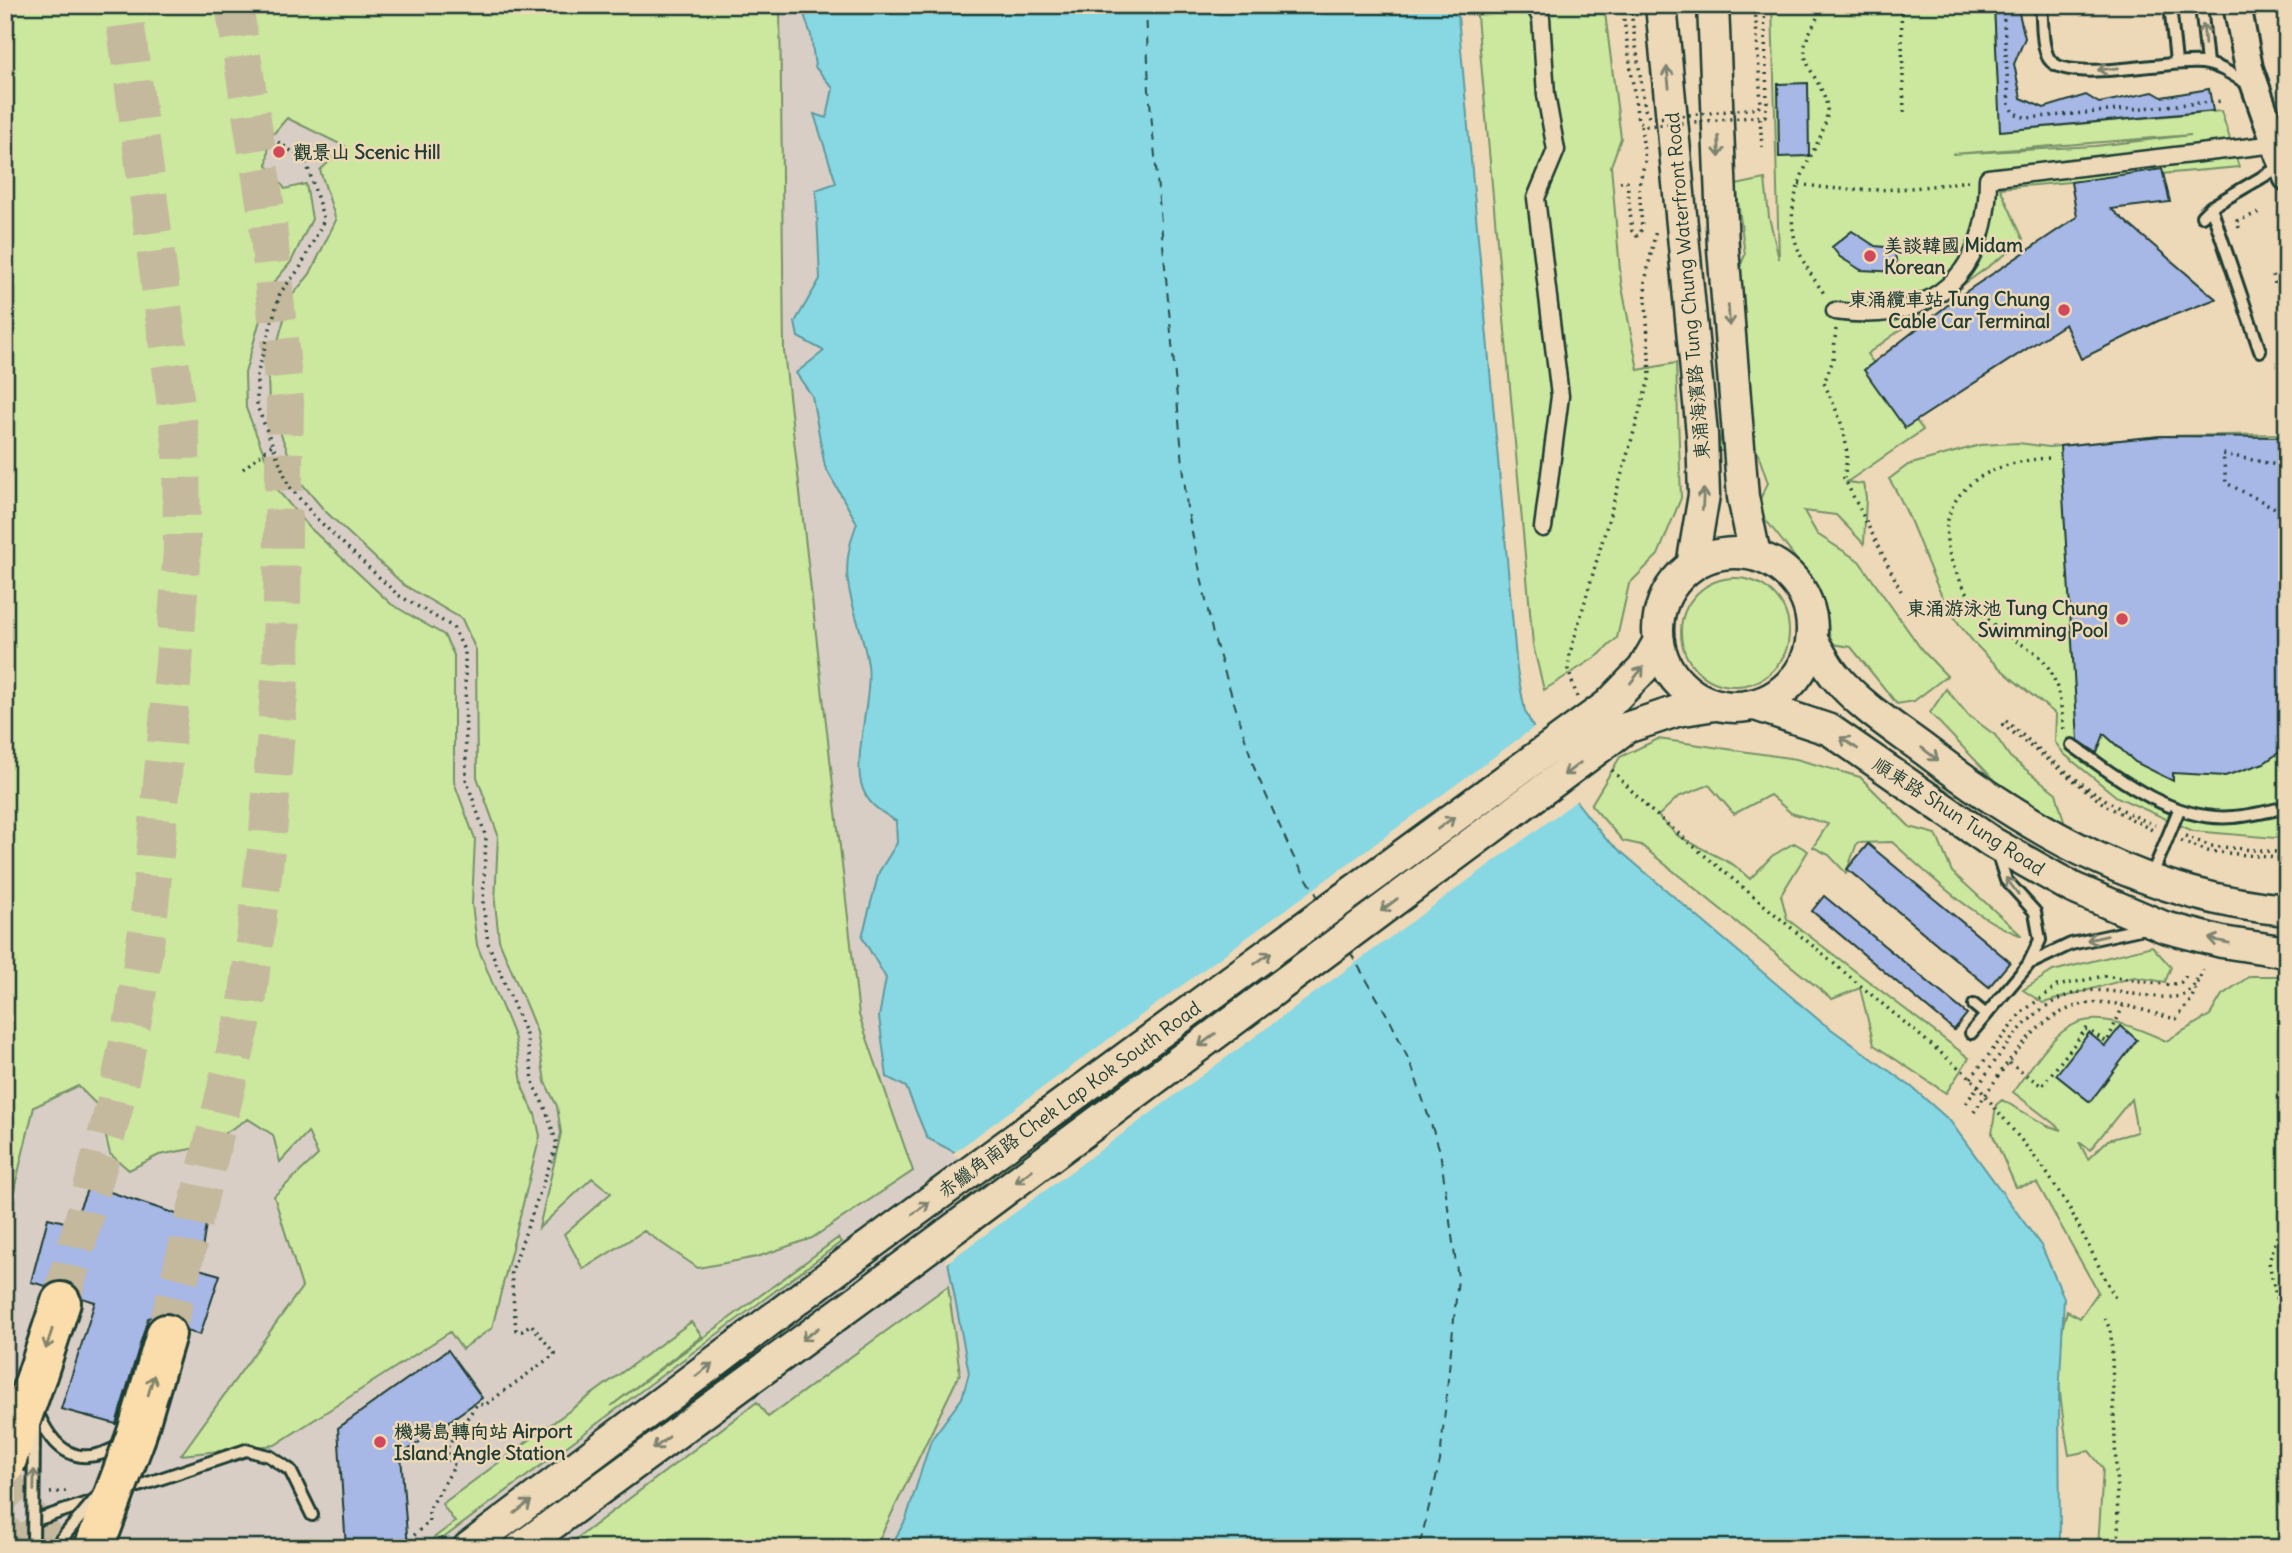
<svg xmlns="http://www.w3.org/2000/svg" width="2292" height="1553" viewBox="0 0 2292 1553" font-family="Delius,'LXGW WenKai TC',sans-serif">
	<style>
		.built { fill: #d8cec5 }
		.green { fill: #cce79e; stroke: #769269; stroke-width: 2; fill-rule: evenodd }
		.water { fill: #88d8e4; stroke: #5e9a9e; stroke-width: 2 }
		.pier { fill: #edd8b7 }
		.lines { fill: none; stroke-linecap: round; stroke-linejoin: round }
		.ferry { stroke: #2a4c46; stroke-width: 2; stroke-dasharray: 9 7; stroke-linecap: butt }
		.building { fill: #a7b7e6; stroke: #1f3d34; stroke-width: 2 }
		.secondary-tunnel { stroke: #c4b99d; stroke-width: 30; stroke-dasharray: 30 15; stroke-linecap: butt }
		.motorway-tunnel { stroke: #c4b99d; stroke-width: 38; stroke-dasharray: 38 19; stroke-linecap: butt }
		.service-casing { stroke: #1f3d34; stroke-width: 16 }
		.pedestrian-casing { stroke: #1f3d34; stroke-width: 21 }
		.tertiary-casing { stroke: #1f3d34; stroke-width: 32 }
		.secondary-casing { stroke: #1f3d34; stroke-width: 35 }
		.motorway-casing { stroke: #1f3d34; stroke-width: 44 }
		.path { stroke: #1f3d34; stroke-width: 3.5; stroke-dasharray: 2 5; stroke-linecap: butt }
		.service { stroke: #edd8b7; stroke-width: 10 }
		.pedestrian { stroke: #edd8b7; stroke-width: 16 }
		.tertiary { stroke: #edd8b7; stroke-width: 26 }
		.secondary { stroke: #edd8b7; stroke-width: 30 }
		.motorway { stroke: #faddab; stroke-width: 38 }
		.service-bridge-casing { stroke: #1f3d34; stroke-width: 16; stroke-linecap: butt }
		.secondary-bridge-casing { stroke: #1f3d34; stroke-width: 35; stroke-linecap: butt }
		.motorway-bridge-casing { stroke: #1f3d34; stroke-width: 44; stroke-linecap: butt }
		.path-bridge { stroke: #1f3d34; stroke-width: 3.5; stroke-dasharray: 2 5; stroke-linecap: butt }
		.service-bridge { stroke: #edd8b7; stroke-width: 10 }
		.secondary-bridge { stroke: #edd8b7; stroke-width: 30 }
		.motorway-bridge { stroke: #faddab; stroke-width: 38 }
		.oneway { stroke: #7c836f }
		.oneway2 { stroke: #82856a }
		.poi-dot { fill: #d1495b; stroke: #edd8b7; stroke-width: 2.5 }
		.labels { text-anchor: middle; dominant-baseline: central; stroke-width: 5; stroke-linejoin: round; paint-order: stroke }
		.poi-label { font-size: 19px; font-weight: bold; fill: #1f3d34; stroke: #edd8b7; text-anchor: start }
		.street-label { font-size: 19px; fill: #1f3d34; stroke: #edd8b7 }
	</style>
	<rect width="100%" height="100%" fill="#edd8b7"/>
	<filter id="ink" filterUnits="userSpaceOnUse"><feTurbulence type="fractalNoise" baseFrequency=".0143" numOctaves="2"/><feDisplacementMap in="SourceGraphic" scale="14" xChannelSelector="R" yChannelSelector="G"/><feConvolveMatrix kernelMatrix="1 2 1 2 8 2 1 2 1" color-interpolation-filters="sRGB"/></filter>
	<g filter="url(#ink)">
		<path class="built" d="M5,5H801L811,35L815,67L833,88L827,118L814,115L836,184L816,190L820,279L795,322L824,352L797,373L812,396L825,467L857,523L847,550V581L868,666L861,782L870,804L896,821L897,843L879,872L862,937L886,978L879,1017L927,1138L964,1156L948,1262L969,1373L962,1398L931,1440L906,1519L890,1548H5Z"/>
		<path class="green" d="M5,5H780L784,351L859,1015L913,1171L812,1238L757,1257L698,1268L644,1231L583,1269L564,1234L611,1193L592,1178L539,1228L561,1133L557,1106L545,1082L537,1032L499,940L495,903L498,835L477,777L476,650L462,619L404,585L324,510L298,479L269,403L268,376L290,298L310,274L336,220L320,170L346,147L287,118L269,139L267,165L285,189L306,184L312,219L291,262L269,288L245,373L246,408L279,492L308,526L391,604L444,635L454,655V782L475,839L472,904L477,945L515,1039L523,1089L535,1114L540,1136L492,1328L462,1349L450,1332L275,1445L181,1455L302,1287L274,1196L318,1155L308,1132L280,1162L273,1135L248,1119L202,1147L159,1155L129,1170L110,1154L99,1107L78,1086L34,1107L5,1227Z
			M1476,5H1604L1621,138L1611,166L1621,282L1638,370L1676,363L1681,498L1658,555L1629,584L1617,638L1599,655L1544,690L1533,645Z
			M1772,5H1994L2001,131L2221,111L2239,167L2000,188L2024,241L1867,354L1923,430L1847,482L1863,484L1866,497L1864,544L1836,515L1804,511L1817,534L1859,561L1922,650L1947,676L1914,701L1897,704L1851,647L1832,644C1824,615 1815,583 1796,559C1783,541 1769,525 1756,507L1768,483L1757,451H1718L1725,416L1749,391L1746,331L1722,307L1745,255L1736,185L1765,179L1769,217L1779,259ZM2191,135L2095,146L1952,154H1953Z
			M2287,434V839L2193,831L2117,797L2064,754L2055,742L2056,714C2013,680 1967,647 1942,596C1923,558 1912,515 1889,479L1908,465L1980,445L2018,443L2049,447L2161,436Z
			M1681 632a54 54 0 1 1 108 0a54 54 0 1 1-108 0Z
			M1946,689L1968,715L1995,735L2010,757L2056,793L2067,832L2004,790L1930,713Z
			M1658,739L1796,759L1860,777L1910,827L1936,834L1952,872L2022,936C1972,918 1932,877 1892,842L1857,843L1846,873L1829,855L1813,847L1828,824L1791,813L1770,795L1734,814L1709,785L1678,797L1658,816L1678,836L1734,865L1750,879L1772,856L1794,843L1808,851L1781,895L1787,919L1969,1058L1946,1093L1874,1045L1860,988L1832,999L1641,845L1623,841L1591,805L1620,757Z
			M2152,946L2171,967L2165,982L2134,977L2043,1003L2023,990L2053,971Z
			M2250,976H2287V1548H2098L2103,1468L2089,1451L2069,1455C2061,1409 2052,1357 2067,1311L2080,1318L2098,1292L2037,1183L2016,1187L1992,1133L1996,1105L2002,1100L2048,1126L2062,1130L2013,1092C2065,1019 2077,1000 2166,1041L2210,1015L2222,995ZM2131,1099L2137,1132L2108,1140L2088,1159L2079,1142L2090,1150Z
			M838,1238L841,1242L430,1548H420L455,1522L442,1504L691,1322L702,1336L611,1406Z
			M948,1286L960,1373L875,1548H564L757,1402L768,1417Z"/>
		<path class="water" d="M801,5H1457L1517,670L1525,711L1534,729L1576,801L1605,838L1820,1021L1913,1088L1950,1121L2042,1247L2064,1298L2059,1398L2060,1548H890L906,1519L931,1440L962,1398L969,1373L948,1262L964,1157L927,1138L906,1087L887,1077L879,1017L886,978L862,937L879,872L897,843L896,821C880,811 866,804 861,783C854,753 872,698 868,665C859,606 833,584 857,523L825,467L812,396L796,373L824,351L798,337L795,322L820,279L816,190L836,183L814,114L827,118L833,88L815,67L811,35Z"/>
		<path class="pier" d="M1536,726L1579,799L945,1264L960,1158L952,1154Z"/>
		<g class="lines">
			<path class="ferry" d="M1146,5L1149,91L1187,508L1213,635L1255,770L1293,856L1319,899
				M1350,952L1390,1020L1412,1067L1440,1151L1458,1278L1440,1461L1419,1548"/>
		</g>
		<path class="building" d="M1994,5H2017L2025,38L2014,64L2021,98L2044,108L2086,95L2099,103L2153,92L2162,97L2209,89L2213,111L2000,131Z
			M1808,83L1809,156L1779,157L1778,84Z
			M2162,169L2170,202L2111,209L2216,299L2158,321L2081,359L2065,324L1905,428L1864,370L1958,297L2077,217L2071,182Z
			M1852,231L1875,246L1894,248L1898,272L1861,270L1840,257L1832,247Z
			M2161,436L2287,437V747L2264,763L2225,776L2173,773V781L2135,762L2104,734L2097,753L2078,740L2060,446Z
			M1868,844L2010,962L1989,987L1847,869Z
			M1824,896L1967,1014L1954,1030L1812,911Z
			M2121,1026L2137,1040L2090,1102L2056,1075L2089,1033L2105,1046Z
			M89,1185L206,1224L199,1269L220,1275L200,1335L187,1331L182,1319L173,1313H162L148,1318L116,1424L61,1409L95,1302L82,1298L77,1287L67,1281H56L46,1286L31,1282L48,1218L73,1224Z
			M448,1350L482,1398L401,1455L408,1548H346L338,1428Z"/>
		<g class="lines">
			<path class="secondary-tunnel" d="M5,1478L58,1548
				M5,1528L21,1548"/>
			<path class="motorway-tunnel" d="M61,1302L115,1104L134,1015L148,924L174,662L182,549L181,443L123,5
				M166,1334L247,1003L268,834L281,667L285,401L267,215L234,5"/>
			<defs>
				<path id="service" d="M2041,5C2043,21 2041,45 2049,59C2067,85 2170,59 2202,63C2220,65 2236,77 2251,86
					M2170,5L2176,62
					M2201,5L2207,63
					M2211,207L2260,351
					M2202,216L2211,207L2283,165
					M2072,745C2117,778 2173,822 2233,817C2251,816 2269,811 2287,807
					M2150,879L2162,851
					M2033,962L2071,944L2144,928
					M1974,1005L1986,1015
					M1971,1033L2028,965L2040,940L2035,912L2006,880L1997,852
					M36,1409C53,1451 78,1471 122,1444
					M124,1491L246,1450L269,1456L290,1470L312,1515
					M36,1520L96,1500"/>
				<path id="pedestrian" d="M1534,5L1541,18L1546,95L1556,150L1536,198L1560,396L1543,528
					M1835,311C1932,325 1988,275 1988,178L2276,144"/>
				<path id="tertiary" d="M2237,5L2249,68L2287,177"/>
				<path id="secondary" d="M1661,5L1702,434L1704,495L1692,566
					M1713,5L1723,248L1743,497L1755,555
					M1658 630a77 77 0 1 1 154 0a77 77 0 1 1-154 0Z
					M1812,640C1820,652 1826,665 1835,676C1860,706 1895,728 1926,751C2033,833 2150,898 2287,910
					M1609,704L1643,669L1659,641
					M1755,705L1830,730L1993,843L2073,888L2164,927L2222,942L2287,952
					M1626,728L1677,711L1715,705
					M468,1548L866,1248
					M520,1548L866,1294"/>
				<path id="motorway" d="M37,1375L61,1302
					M136,1436L166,1334"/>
			</defs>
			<use href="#service" class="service-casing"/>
			<use href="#pedestrian" class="pedestrian-casing"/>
			<use href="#tertiary" class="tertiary-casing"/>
			<use href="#secondary" class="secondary-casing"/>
			<use href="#motorway" class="motorway-casing"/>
			<path class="path" d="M1822,5C1818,22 1802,38 1805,55C1809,75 1829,92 1827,114C1825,132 1814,148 1807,164C1781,219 1791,249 1826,296
				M1901,5L1904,114
				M2003,5L2009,106L2014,113L2027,118L2223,101
				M1760,118L1762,147
				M278,142L306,161L324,220L300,268L280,293L257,375V406L289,486L316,518L398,595L453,627L465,652L466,779L486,837L483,904L488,943L526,1035L534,1086L546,1110L557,1144L511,1273L516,1330L522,1331L531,1324L555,1354L485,1405L477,1404L448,1446L450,1463L455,1465L429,1510V1522L411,1538L412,1548
				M1620,182L1627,181L1632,231L1637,236L1642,229L1639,185L1645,161L1641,125
				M1799,184C1859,194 1908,190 1968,181
				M2239,228L2237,221L2261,212
				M2273,275L2276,288L2286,286
				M1836,329L1833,360L1824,383C1840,419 1852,439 1844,478L1901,591
				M2049,458C1958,464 1915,520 1973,601C1984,617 2000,632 2016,641C2026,647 2035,651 2043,660C2059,679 2061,706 2064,731
				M2287,467L2223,454L2226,483L2277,509L2287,518
				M243,469L272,445
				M1577,697L1568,669L1570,653L1650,376L1645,282L1656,230
				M2006,721C2052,760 2098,803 2155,825
				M2002,724L2105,805L2154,831
				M1612,770L1649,809L1971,1078L2043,1167L2070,1209L2116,1300
				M2185,836L2211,846L2287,853
				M2181,841L2208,851L2287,859
				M2009,1063L2042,1086L2086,1029L2107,1042L2123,1006
				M1971,1078L2021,1013L2057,986L2104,976L2170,985L2181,982L2188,973
				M1966,1103C1998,1060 2027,1000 2085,991C2110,987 2165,1003 2183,995C2190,992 2194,985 2197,979
				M1974,1112C2006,1066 2043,996 2109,1003C2131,1005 2154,1014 2176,1019L2191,1000L2203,970
				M2287,1226L2277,1237L2269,1262L2286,1346L2287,1387
				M2105,1318L2111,1332L2119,1548
				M50,1493L66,1491
				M430,1548L445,1536"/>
			<use href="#service" class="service"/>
			<use href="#pedestrian" class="pedestrian"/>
			<use href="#tertiary" class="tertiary"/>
			<use href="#secondary" class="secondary"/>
			<use href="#motorway" class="motorway"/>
			<defs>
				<path id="service-bridge" d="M2162,851L2178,812
					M33,1548L34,1428
					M54,1548L97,1497"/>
				<path id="secondary-bridge" d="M866,1248L1609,704
					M866,1294L1626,728"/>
				<path id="motorway-bridge" d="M5,1465L37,1375
					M94,1548L136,1436"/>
			</defs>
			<use href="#service-bridge" class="service-bridge-casing"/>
			<use href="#secondary-bridge" class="secondary-bridge-casing"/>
			<use href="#motorway-bridge" class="motorway-bridge-casing"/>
			<path class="path-bridge" d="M1622,5L1638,121L1647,126L1765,116L1767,101L1764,5
				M1630,5L1645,109L1649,117L1659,118L1758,108L1761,104L1755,5"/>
			<use href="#service-bridge" class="service-bridge"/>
			<use href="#secondary-bridge" class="secondary-bridge"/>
			<use href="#motorway-bridge" class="motorway-bridge"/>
		</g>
		<defs><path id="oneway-shaft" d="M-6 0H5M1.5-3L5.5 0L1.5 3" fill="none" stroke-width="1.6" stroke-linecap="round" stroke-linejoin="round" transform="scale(1.75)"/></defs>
		<g class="oneway">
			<use href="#oneway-shaft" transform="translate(2204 34) rotate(-95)"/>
			<use href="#oneway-shaft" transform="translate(2108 69) rotate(174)"/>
			<use href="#oneway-shaft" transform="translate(1668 77) rotate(-96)"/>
			<use href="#oneway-shaft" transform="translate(1719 147) rotate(88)"/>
			<use href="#oneway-shaft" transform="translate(1729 316) rotate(86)"/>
			<use href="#oneway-shaft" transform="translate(1703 499) rotate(-87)"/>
			<use href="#oneway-shaft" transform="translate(1637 675) rotate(-51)"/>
			<use href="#oneway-shaft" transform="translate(1849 743) rotate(-146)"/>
			<use href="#oneway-shaft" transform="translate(1930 754) rotate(37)"/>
			<use href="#oneway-shaft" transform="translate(1572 769) rotate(143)"/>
			<use href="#oneway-shaft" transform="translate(1446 823) rotate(-36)"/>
			<use href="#oneway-shaft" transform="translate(2012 886) rotate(-127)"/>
			<use href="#oneway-shaft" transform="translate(1389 905) rotate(143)"/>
			<use href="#oneway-shaft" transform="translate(2097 938) rotate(167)"/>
			<use href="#oneway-shaft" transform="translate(2219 941) rotate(-168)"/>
			<use href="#oneway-shaft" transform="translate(1263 958) rotate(-36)"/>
			<use href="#oneway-shaft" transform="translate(1207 1040) rotate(143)"/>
			<use href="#oneway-shaft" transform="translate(1024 1176) rotate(143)"/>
			<use href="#oneway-shaft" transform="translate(921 1208) rotate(-36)"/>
			<use href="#oneway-shaft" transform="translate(810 1334) rotate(144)"/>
			<use href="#oneway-shaft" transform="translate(704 1370) rotate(-37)"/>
			<use href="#oneway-shaft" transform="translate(661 1443) rotate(143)"/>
			<use href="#oneway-shaft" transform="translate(34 1480) rotate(-89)"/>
			<use href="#oneway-shaft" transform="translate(523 1507) rotate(-37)"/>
		</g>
		<g class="oneway2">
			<use href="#oneway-shaft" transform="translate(49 1339) rotate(108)"/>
			<use href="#oneway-shaft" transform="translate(151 1385) rotate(-74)"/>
		</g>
	</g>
	<g class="poi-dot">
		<circle cx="279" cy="152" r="7"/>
		<circle cx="1870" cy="256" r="7"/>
		<circle cx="2064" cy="310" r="7"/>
		<circle cx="2122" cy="619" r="7"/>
		<circle cx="380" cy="1442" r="7"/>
	</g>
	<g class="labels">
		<g class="poi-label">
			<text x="293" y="152">觀景山 Scenic Hill</text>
			<text x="1884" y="245">美談韓國 Midam<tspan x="1884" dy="22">Korean</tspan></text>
			<text x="2050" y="299" text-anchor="end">東涌纜車站 Tung Chung<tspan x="2050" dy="22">Cable Car Terminal</tspan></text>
			<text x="2108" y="608" text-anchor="end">東涌游泳池 Tung Chung<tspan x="2108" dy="22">Swimming Pool</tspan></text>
			<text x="394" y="1431">機場島轉向站 Airport<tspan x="394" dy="22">Island Angle Station</tspan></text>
		</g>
		<g class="street-label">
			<text transform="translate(1687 286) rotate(-95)">東涌海濱路 Tung Chung Waterfront Road</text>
			<text transform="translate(1959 816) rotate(33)">順東路 Shun Tung Road</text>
			<text transform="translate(1069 1099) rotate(-36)">赤鱲角南路 Chek Lap Kok South Road</text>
		</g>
	</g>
	<rect width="2292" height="1553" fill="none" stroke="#edd8b7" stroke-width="28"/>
	<rect x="14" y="14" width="2264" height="1525" fill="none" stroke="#1f3d34" stroke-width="2.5" filter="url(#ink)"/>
</svg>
